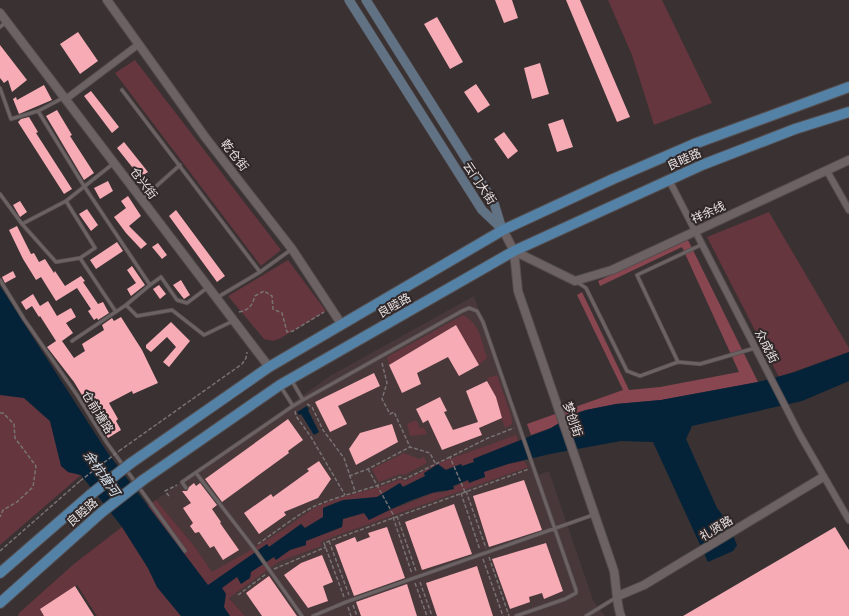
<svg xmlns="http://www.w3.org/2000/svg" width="849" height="616" viewBox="0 0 849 616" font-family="Inter,'Noto Sans SC',sans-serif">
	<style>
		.built { fill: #48383a }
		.green { fill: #65363d }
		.forest { fill: #884651 }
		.water { fill: #042339 }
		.building { fill: #f7abb5 }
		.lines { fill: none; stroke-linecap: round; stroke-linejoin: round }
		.service-casing { stroke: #554d4e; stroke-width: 4.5 }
		.minor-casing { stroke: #554d4e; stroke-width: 8 }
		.tertiary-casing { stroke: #554d4e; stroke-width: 10 }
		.secondary-casing { stroke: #554d4e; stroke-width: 10 }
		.primary-casing { stroke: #554d4e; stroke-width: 12 }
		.path { stroke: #797273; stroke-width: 1.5; stroke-dasharray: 4 2; stroke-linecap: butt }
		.service { stroke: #6c6263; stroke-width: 3 }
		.minor { stroke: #6c6263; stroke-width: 6 }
		.tertiary { stroke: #6c6263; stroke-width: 8 }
		.secondary { stroke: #607284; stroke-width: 9 }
		.primary { stroke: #5481a6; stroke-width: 10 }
		.primary-bridge-casing { stroke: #554d4e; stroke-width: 12; stroke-linecap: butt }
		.path-bridge { stroke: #797273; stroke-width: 1.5; stroke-dasharray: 4 2; stroke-linecap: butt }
		.primary-bridge { stroke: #5481a6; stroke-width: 10 }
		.labels { text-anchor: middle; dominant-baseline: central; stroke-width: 4; stroke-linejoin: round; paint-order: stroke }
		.street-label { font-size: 12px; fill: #e8e2e3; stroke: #2f2728 }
		.water-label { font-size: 13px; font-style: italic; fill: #d7e6f3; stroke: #2f2728 }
	</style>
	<rect width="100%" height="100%" fill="#393132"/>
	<path class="built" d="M474,296L538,475L549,471L593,600L605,616H245L226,594L195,547L156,500L330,376Z"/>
	<path class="green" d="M608,0H662L712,103L654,125L632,55Z
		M135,60L281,250L261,266L115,73Z
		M769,212L849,348V352L779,377L707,237Z
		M288,260L326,311L281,338L273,341L264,339L228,296Z
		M463,315C480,324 481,340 487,358L479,365L456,325L389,365L387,357Z
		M497,375L511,415L512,424L505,428L487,378Z
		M3,394L24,398L50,421L58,453L68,472L81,475L0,545V395Z
		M416,420L420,428H424L427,434L410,436L407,424Z
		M516,435L518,441L474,459V462L462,466L461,464L425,476L402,487L400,483L377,497L336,502L323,508V517L305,528L301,524L269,547L267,544L208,586L147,506L156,500L195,547L212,572C233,560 255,548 275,535C288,527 300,517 313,509C340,494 372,492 400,479L405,481L436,464Z
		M404,453L419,459L424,457L427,463L404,475L400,474L379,482L372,469Z
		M524,461L528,467L335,536L321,542V546L278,562L229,598L245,616H230L223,607L222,588L237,576L241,584L251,572L274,557L276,560L290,550L306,545V541L342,527L343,519L364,513L369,520L387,510L402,506L433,493L445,492L468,480L469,482L485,477L483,472L508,464Z
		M122,527L148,568L157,587L181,616H97L77,585L40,609L44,616H18L19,613L75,563Z"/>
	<path class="forest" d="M688,240L758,382L661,400L616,404L586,410L574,414L551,428L531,435L527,424L623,390L577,295L582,292L629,390L660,387L739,372L682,247L600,286L598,281Z"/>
	<path class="water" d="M0,286L107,452L208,585L267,544L269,547L301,524L305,528L323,517V508L343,500L377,497L400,483L403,487L425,476L424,473L438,464L446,470L461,464L462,466L474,462L473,459L551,428L574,414L586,410L616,404L661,400L758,382L795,372L849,352V381L802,401L692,426L686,439L717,508L727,521L737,545L733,551L708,562L653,442L621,441L550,454L508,464L484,472L485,477L469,483L468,480L453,486L454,489C446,491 439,491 432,493C410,500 389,510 369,520L364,513L343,519L342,527L306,541V545L290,550L276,560L274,557L251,572L250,578L241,584L237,577L222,588L226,594L224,607L230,616H181L157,587L148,568L122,527L81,475L68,472L61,466L50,421L24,398L0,395Z
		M307,406L309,409L308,410L319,432L314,435L301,414L299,415L297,412Z"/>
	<path class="building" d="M495,0H512L518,18L504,23Z
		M566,0H580L630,117L617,122Z
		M437,17L463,62L450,69L424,24Z
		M78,32L98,61L80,74L60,44Z
		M0,45L27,80L12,92L8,80L4,83L0,78Z
		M540,63L549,94L532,99L524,68Z
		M476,84L490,105L478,113L464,92Z
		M44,85L52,100L19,114L13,99L16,97L17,100Z
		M91,91L119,127L112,133L84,96Z
		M57,110L72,135L70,136L94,173L84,180L46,116Z
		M29,117L38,132L36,133L72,189L64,194L18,122L21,119Z
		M563,119L573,147L557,152L548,124Z
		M504,132L518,151L508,159L494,139Z
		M124,142L148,172L140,177L117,148Z
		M108,181L113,191L100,199L94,188Z
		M128,196L141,216L129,226L147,244L141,249L126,233L114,217L126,208L121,201Z
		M20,201L27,212L20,217L13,205Z
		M87,209L98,225L91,231L79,214Z
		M176,210L225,276L217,282L169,216Z
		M17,226L31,254L34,253L39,262L45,259L54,273L55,271L65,286L81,276L85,281L83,282L98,304L103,302L109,313L98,320L97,318L94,320L88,311L91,309L77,288L56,301L41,277L36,280L23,259L9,230Z
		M117,242L123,251L96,269L90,260Z
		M158,243L167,255L162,259L152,247Z
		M132,266L145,285L131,296L127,289L136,283L127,270Z
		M13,271L16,277L5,283L2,277Z
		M181,280L190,295L184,299L173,285Z
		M159,285L166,294L160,299L153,289Z
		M33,294L40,306L48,301L57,316L71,308L76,317L66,323L73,333L62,341L74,358L85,351L82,344L104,330L102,325L112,318L114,321L121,317L142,350L158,383L133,394L132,391L109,403L118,419L116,421L121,430L108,438L74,382L47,347L56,341L40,316L39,317L32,306L26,310L21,302Z
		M171,322L190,341L169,367L163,362L176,347L167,337L151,352L146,348V345Z
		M456,325L479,365L459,376L448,357L417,373L421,384L402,393L389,365Z
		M374,373L380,386L338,406L347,424L330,432L315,402Z
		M487,381L496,397L502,418L479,428L482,435L442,450L428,420L423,423L416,409L440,397L447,411L444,412L453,430L478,422L466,391Z
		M288,419L303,440L288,451L289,453L222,502L205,479Z
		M392,424L398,442L356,465L349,449L360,433Z
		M319,461L331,479L318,498L284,512L286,515L259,534L244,513L271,494L273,497L309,471L307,469Z
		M524,480L542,530L489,547L473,496Z
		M194,483L196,486L200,483L217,505L212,509L221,522L220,523L239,550L223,560L214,546L210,548L199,532L195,533L190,526L193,523L183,508L191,503L182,491H187L189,487Z
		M454,504L472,554L422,570L405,522Z
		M387,527L405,578L354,596L335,545L355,537L357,542L370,537L368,533Z
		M835,527L849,550V616H683Z
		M546,543L563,591L544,599L542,593L529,597L530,602L510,609L492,559Z
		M322,555L333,582L323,586L328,601L308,608L284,575L301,563Z
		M477,566L493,616H437L426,583Z
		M269,576L297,616H262L246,593Z
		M407,584L417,616H361L356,602Z
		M75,586L94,616H44L40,609Z"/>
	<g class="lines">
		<defs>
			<path id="service" d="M0,27L5,23
				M0,88L11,119L38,111L63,98
				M122,90L260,272
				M38,111L84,186L150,285L161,277L177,300L187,303L207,288
				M114,163L66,201L95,248L80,258L116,312
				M0,194L22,224L56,262L80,258
				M143,198L180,165
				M22,224L66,201
				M0,280L24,319L77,395L107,443L185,551
				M577,282L586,288L627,371L640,376L678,362L700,364L755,348
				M218,297L260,272L292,249
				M126,305L150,285
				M72,341L126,305L137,316L172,310L204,335L233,321
				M678,362L637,275L703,244
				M292,381L303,400L462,311L469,308L477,311L483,322L576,590V593L565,599L516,616
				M293,406L303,400
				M196,473L256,551L302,616
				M186,488L182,482L293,406L281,387
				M313,616L346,602L593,515
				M586,616L617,597"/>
			<path id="minor" d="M66,99L139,44
				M827,171L849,210
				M669,180L800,435L849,520"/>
			<path id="tertiary" d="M107,0L205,137L292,249L342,325
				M0,13L269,367
				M503,230L514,251L518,291L614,571C616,582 617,609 621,616
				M514,251L575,281L612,270L849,160
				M618,596L644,585L823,477"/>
			<path id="secondary" d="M349,0L482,210L503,230
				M366,0L494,203L502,229"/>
			<path id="primary" d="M131,463L269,367L503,230L613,179L694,144L849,87
				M143,480L280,385L514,251L702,165L795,129L849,112
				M0,573L90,495
				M0,603L102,512"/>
		</defs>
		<use href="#service" class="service-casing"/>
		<use href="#minor" class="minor-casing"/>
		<use href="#tertiary" class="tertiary-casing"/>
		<use href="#secondary" class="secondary-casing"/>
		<use href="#primary" class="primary-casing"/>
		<path class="path" d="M239,312C249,310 252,306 255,296L264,291L272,296L273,309L282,313L287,332L293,331L324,312
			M382,363L387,383L382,399L390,414L394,412L410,447
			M307,404L312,407L323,430L344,458L355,491
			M295,411L296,416L311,437L345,495
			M0,413H3L14,424L15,438L36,466L33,487L17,502L3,510L0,517
			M119,451L242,364L246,358L247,352
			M368,469L394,516
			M349,476L368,469L410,447L430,453L435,463
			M466,491L486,548
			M465,492L450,457L488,438L514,428
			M461,493L480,550
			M169,496L165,491L177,485
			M397,516L416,571
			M393,517L412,574
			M329,541L349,595
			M258,544C274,533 298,514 315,506C343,494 373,489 400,477L405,479L450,457
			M0,551L80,481
			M489,557L509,616
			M483,559L503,616
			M274,569L326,547
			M420,582L432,616
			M415,583L427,616
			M238,595L266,574
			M344,597L324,543L529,469
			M353,605L357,616
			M348,607L351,616"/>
		<use href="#service" class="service"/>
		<use href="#minor" class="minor"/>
		<use href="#tertiary" class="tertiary"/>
		<use href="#secondary" class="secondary"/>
		<use href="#primary" class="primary"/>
		<defs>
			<path id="primary-bridge" d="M90,495L131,463
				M102,512L143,480"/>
		</defs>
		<use href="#primary-bridge" class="primary-bridge-casing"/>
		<path class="path-bridge" d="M80,481L119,451"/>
		<use href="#primary-bridge" class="primary-bridge"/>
	</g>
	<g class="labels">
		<g class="street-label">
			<text transform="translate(235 155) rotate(52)">乾仓街</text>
			<text transform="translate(684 159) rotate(-24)">良睦路</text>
			<text transform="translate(144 183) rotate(53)">仓兴街</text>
			<text transform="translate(480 183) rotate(56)">云门大街</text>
			<text transform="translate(708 212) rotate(-24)">祥余线</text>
			<text transform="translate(394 305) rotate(-30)">良睦路</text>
			<text transform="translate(767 346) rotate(63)">众成街</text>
			<text transform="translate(98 412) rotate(58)">仓前塘路</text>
			<text transform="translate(573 419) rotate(71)">梦创街</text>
			<text transform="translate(82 512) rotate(-41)">良睦路</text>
			<text transform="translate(716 528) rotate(-31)">礼贤路</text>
		</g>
		<g class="water-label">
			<text transform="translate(102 473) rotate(55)">余杭塘河</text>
		</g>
	</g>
</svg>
